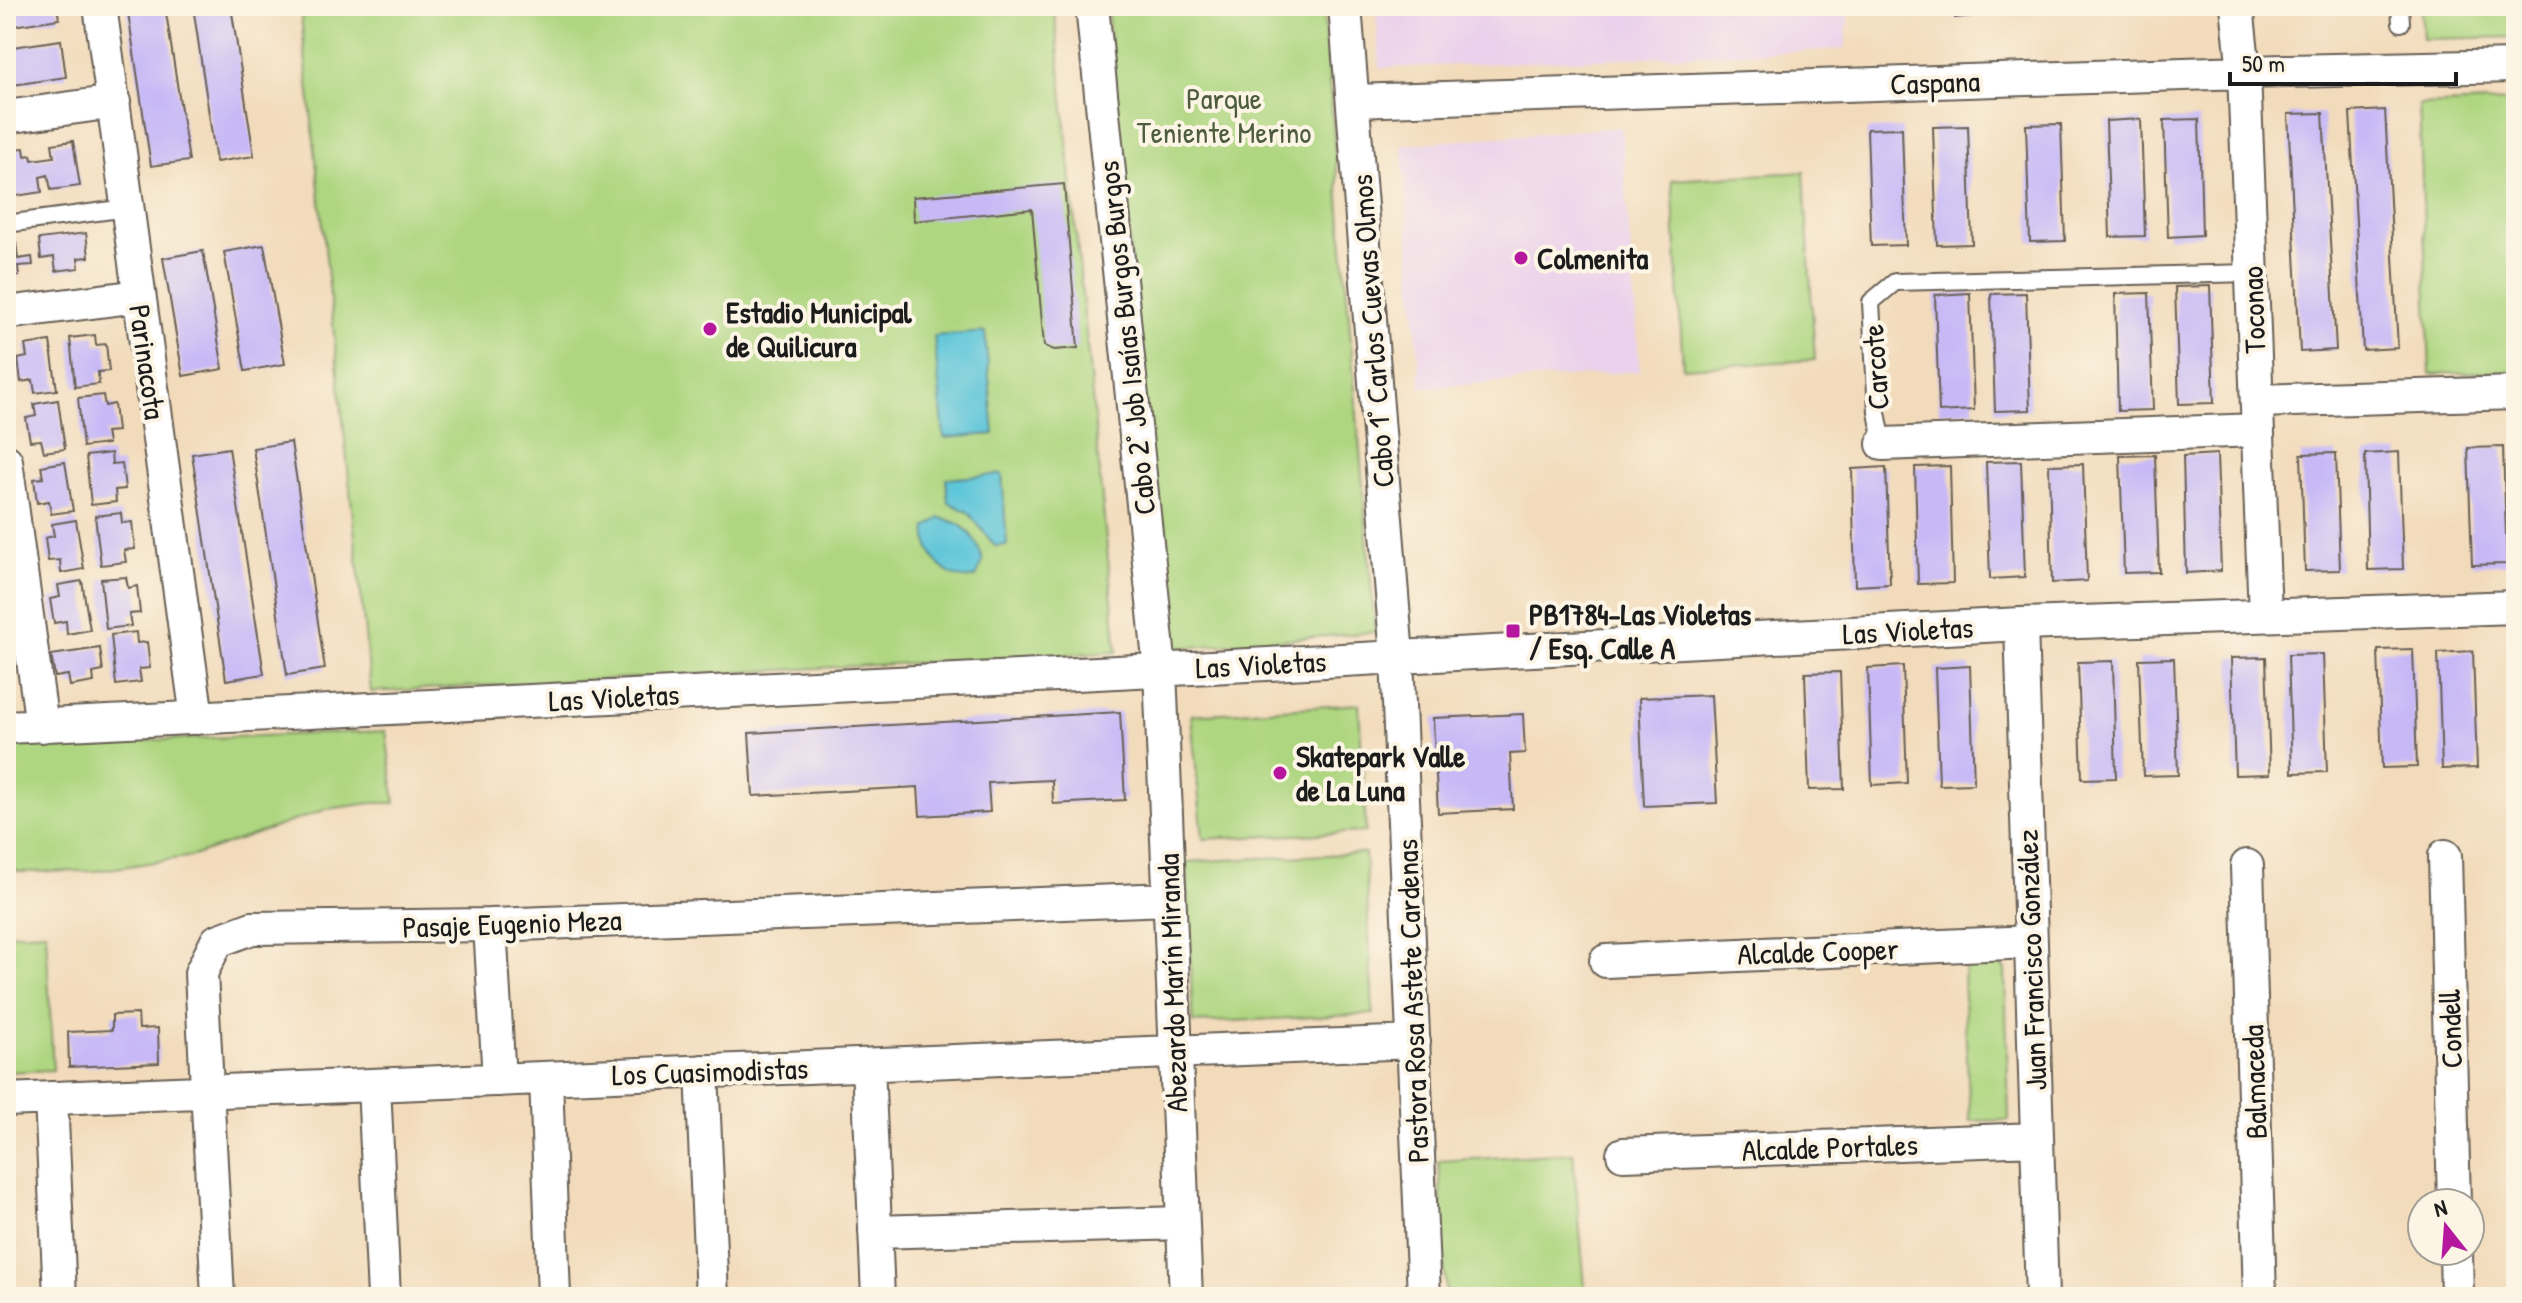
<svg xmlns="http://www.w3.org/2000/svg" width="2522" height="1303" viewBox="0 0 2522 1303" font-family="'Patrick Hand',sans-serif">
	<style>
		.built { fill: #ebd1eb }
		.green { fill: #aed680; stroke: #65794e; stroke-width: 2 }
		.water { fill: #5cc5d9; stroke: #3c707a; stroke-width: 2 }
		.building { fill: #c8b9f6 }
		.lines { fill: none; stroke-linecap: round; stroke-linejoin: round }
		.service-casing { stroke: #675f54; stroke-width: 20 }
		.minor-casing { stroke: #675f54; stroke-width: 36 }
		.service { stroke: #fff; stroke-width: 16 }
		.minor { stroke: #fff; stroke-width: 32 }
		.poi-dot { fill: #b5179e; stroke: #fcf5e5; stroke-width: 3 }
		.labels { text-anchor: middle; dominant-baseline: central; stroke-width: 8; stroke-linejoin: round; paint-order: stroke }
		.street-label { font-size: 30px; fill: #1c1c1c; stroke: #fcf5e5 }
		.park-label { font-size: 30px; fill: #4f5d3f; stroke: #fcf5e5 }
		.poi-label { font-size: 30px; font-weight: bold; fill: #1c1c1c; stroke: #fcf5e5; text-anchor: start }
	</style>
	<rect width="100%" height="100%" fill="#fcf5e5"/>
	<filter id="ink" filterUnits="userSpaceOnUse"><feTurbulence type="fractalNoise" baseFrequency=".0125" numOctaves="2"/><feDisplacementMap in="SourceGraphic" scale="16" xChannelSelector="R" yChannelSelector="G"/><feConvolveMatrix kernelMatrix="1 2 1 2 8 2 1 2 1" color-interpolation-filters="sRGB"/></filter>
	<filter id="wash" filterUnits="userSpaceOnUse"><feTurbulence type="fractalNoise" baseFrequency=".006" numOctaves="4" result="noise"/><feDisplacementMap in="SourceGraphic" scale="32" xChannelSelector="R" yChannelSelector="G"/><feGaussianBlur stdDeviation="1.8" result="paint"/><feColorMatrix in="noise" values="0 0 0 0 0 0 0 0 0 0 0 0 0 0 0 0 0 1.4 0 .05"/><feComposite in="paint" operator="in"/></filter>
	<g filter="url(#wash)">
		<rect width="100%" height="100%" fill="#f2dbbb"/>
		<path class="built" d="M1376,6H1849L1845,49L1380,68Z
			M1621,127L1640,371L1421,388L1402,145Z"/>
		<path class="green" d="M300,6H1054L1117,652L371,692Z
			M1107,6H1323L1375,632L1167,649Z
			M2421,6H2516V37L2423,39Z
			M2516,101V371L2430,374L2419,105Z
			M1804,172L1815,360L1683,368L1672,180Z
			M1359,704L1366,832L1203,839L1191,715Z
			M386,731L395,803H372L327,809L193,856L96,871L21,872L6,867V746Z
			M1365,853L1373,1014L1193,1023L1186,862Z
			M46,932L53,1070L6,1072V934Z
			M1975,960H1995L2005,969L2009,1120L1970,1121L1963,978L1966,968Z
			M1573,1153L1586,1297H1446L1439,1161Z"/>
		<path class="water" d="M985,332L994,434L944,438L934,336Z
			M1002,474L1007,545L995,546L968,512L948,502L946,479Z
			M940,518C965,522 978,538 983,562L976,577C948,585 923,554 927,527Z"/>
		<g id="blocks">
			<path class="building" d="M6,6H57L59,19L6,27Z
				M127,6H165L189,161L151,166Z
				M193,6H231L254,156L216,162Z
				M1954,6H1989L1990,14L1955,18Z
				M2013,6H2054V8L2014,13Z
				M61,40L66,77L6,86V48Z
				M2385,110L2398,348L2363,350L2350,112Z
				M2323,113L2336,350L2300,352L2288,114Z
				M2141,119L2145,236L2110,237L2106,121Z
				M2199,119L2202,235L2168,237L2164,120Z
				M2061,124L2065,241L2030,242L2026,125Z
				M1968,126L1972,244L1937,245L1933,127Z
				M1902,128L1906,245L1871,246L1867,129Z
				M73,141L80,186L51,190L48,175L40,177L42,192L10,197L6,183V150L24,148L25,156L31,155L32,160L54,157L52,144Z
				M1064,184L1078,348L1054,350L1044,346L1032,209L914,221L913,197Z
				M86,233L89,257L78,258L79,268L56,271L54,257L41,259L39,239Z
				M16,242L18,259L32,257L33,265L18,266L19,276L6,277V243Z
				M264,245L285,364L245,371L224,252Z
				M203,251L223,369L183,376L163,258Z
				M2210,286L2214,403L2179,404L2175,287Z
				M1970,293L1974,410L1939,412L1935,295Z
				M2026,293L2030,410L1995,411L1991,294Z
				M2149,293L2153,410L2118,411L2115,294Z
				M95,335L96,345L106,344L109,371L98,372L99,384L75,387L70,338Z
				M50,341L57,390L35,393L33,380L21,382L18,359L27,357L25,345Z
				M103,395L105,406L114,404L117,431L106,432L108,444L83,447L78,398Z
				M58,400L65,449L44,452L41,440L30,441L26,418L36,416L34,404Z
				M291,442L325,669L287,675L253,448Z
				M2503,447L2507,564L2472,565L2468,448Z
				M229,448L264,674L226,680L192,454Z
				M2399,452L2403,569L2368,570L2365,454Z
				M111,453L112,464L122,463L125,489L115,490L116,502L91,505L86,456Z
				M2336,453L2340,570L2305,571L2301,454Z
				M2217,454L2221,571L2186,573L2183,456Z
				M2155,455L2159,572L2124,573L2120,456Z
				M2021,461L2025,577L1990,579L1986,462Z
				M65,462L73,511L51,514L49,501L37,503L34,479L43,478L41,466Z
				M2083,464L2087,581L2052,583L2049,465Z
				M1950,466L1953,583L1918,584L1915,467Z
				M1886,467L1890,584L1855,586L1852,469Z
				M121,513L122,523L132,522L135,549L124,550L126,562L101,565L95,516Z
				M76,520L84,569L61,573L60,560L48,561L45,538L54,536L52,524Z
				M126,577L128,588L137,586L140,613L129,614L131,626L106,629L101,579Z
				M82,581L90,630L67,634L66,621L54,623L50,599L60,597L58,585Z
				M136,632L137,643L147,642L150,668L139,669L141,682L116,685L111,635Z
				M100,648L103,671L93,673L94,682L70,686L68,675L55,677L51,655Z
				M2413,649L2417,767L2382,768L2378,650Z
				M2473,651L2477,768L2442,769L2438,653Z
				M2323,654L2327,772L2292,773L2288,655Z
				M2266,657L2270,774L2235,775L2231,658Z
				M2174,658L2178,775L2143,776L2139,659Z
				M2113,661L2116,778L2082,779L2078,662Z
				M1903,666L1907,783L1872,785L1868,668Z
				M1970,666L1974,784L1939,785L1935,668Z
				M1840,672L1844,789L1809,790L1805,673Z
				M1711,695L1717,803L1644,806L1639,698Z
				M1120,712L1125,800L1053,804L1052,780L988,783L990,812L920,816L918,787L753,796L749,733Z
				M1523,714L1525,753L1510,754L1513,809L1438,813L1433,718Z
				M138,1014L139,1029L158,1028L159,1063L69,1067L68,1032L112,1030V1015Z"/>
		</g>
	</g>
	<g filter="url(#ink)">
		<use href="#blocks" fill-opacity="0" stroke="#675f54" stroke-width="2"/>
		<g class="lines">
			<defs>
				<path id="service" d="M2400,6L2401,23
					M6,224L127,208
					M1883,444L1877,412L1871,302L1895,282L2251,273"/>
				<path id="minor" d="M100,6L197,718
					M1092,6L1160,670L1186,1297
					M1345,6L1397,657L1424,1297
					M2237,6L2244,72L2265,615
					M1354,101L2244,72L2516,66
					M6,117L114,102
					M6,313L139,296
					M2257,401L2516,393
					M1883,444L2258,430
					M6,461L42,726
					M2021,624L2042,1297
					M6,727L1117,672L2021,624L2516,607
					M2445,856L2454,1203
					M2247,866L2260,1297
					M490,925L499,1080
					M1606,961L2031,942
					M868,1065L878,1297
					M702,1071L712,1297
					M546,1078L554,1297
					M374,1085L384,1297
					M51,1098L60,1297
					M6,1100L1414,1042
					M1623,1154L2037,1139
					M875,1232L1182,1223
					M2456,1251L2457,1297
					M218,1297L201,973L217,941L252,928L490,925L1169,899"/>
			</defs>
			<use href="#service" class="service-casing"/>
			<use href="#minor" class="minor-casing"/>
			<use href="#service" class="service"/>
			<use href="#minor" class="minor"/>
		</g>
	</g>
	<g class="poi-dot">
		<circle cx="1521" cy="258" r="8"/>
		<circle cx="710" cy="329" r="8"/>
		<rect x="1505" y="623" width="16" height="16" rx="4"/>
		<circle cx="1280" cy="773" r="8"/>
	</g>
	<g class="labels">
		<g class="street-label">
			<text transform="translate(1935 82) rotate(-2)">Caspana</text>
			<text transform="translate(2253 310) rotate(-92)">Toconao</text>
			<text transform="translate(1372 331) rotate(-94)">Cabo 1° Carlos Cuevas Olmos</text>
			<text transform="translate(1126 338) rotate(-96)">Cabo 2° Job Isaías Burgos Burgos</text>
			<text transform="translate(148 362) rotate(82)">Parinacota</text>
			<text transform="translate(1875 367) rotate(-94)">Carcote</text>
			<text transform="translate(1908 630) rotate(-3)">Las Violetas</text>
			<text transform="translate(1261 664) rotate(-3)">Las Violetas</text>
			<text transform="translate(614 697) rotate(-3)">Las Violetas</text>
			<text transform="translate(512 923) rotate(-2)">Pasaje Eugenio Meza</text>
			<text transform="translate(1818 951) rotate(-2)">Alcalde Cooper</text>
			<text transform="translate(2031 960) rotate(-92)">Juan Francisco González</text>
			<text transform="translate(1172 983) rotate(-92)">Abezardo Marín Miranda</text>
			<text transform="translate(1412 1001) rotate(-92)">Pastora Rosa Astete Cardenas</text>
			<text transform="translate(2450 1029) rotate(-92)">Condell</text>
			<text transform="translate(710 1071) rotate(-2)">Los Cuasimodistas</text>
			<text transform="translate(2254 1082) rotate(-92)">Balmaceda</text>
			<text transform="translate(1830 1147) rotate(-2)">Alcalde Portales</text>
		</g>
		<g class="park-label">
			<text x="1224" y="98">Parque<tspan x="1224" dy="34">Teniente Merino</tspan></text>
		</g>
		<g class="poi-label">
			<text x="1537" y="258">Colmenita</text>
			<text x="726" y="312">Estadio Municipal<tspan x="726" dy="34">de Quilicura</tspan></text>
			<text x="1529" y="614">PB1784-Las Violetas<tspan x="1529" dy="34">/ Esq. Calle A</tspan></text>
			<text x="1296" y="756">Skatepark Valle<tspan x="1296" dy="34">de La Luna</tspan></text>
		</g>
	</g>
	<rect width="2522" height="1303" fill="none" stroke="#fcf5e5" stroke-width="32"/>
	<g transform="translate(2446 1227) rotate(343)"><circle r="38" fill="#fcf5e5" stroke="#a29e95" stroke-width="2"/>
	<path d="M0-6L14 30L0 20L-14 30Z" fill="#b5179e"/>
	<text y="-12" font-size="22" font-weight="bold" text-anchor="middle" fill="#1c1c1c">N</text>
	</g>
	<path d="M2230 72v12h226v-12" fill="none" stroke="#1c1c1c" stroke-width="4"/>
	<text x="2242" y="72" font-size="24" fill="#1c1c1c" stroke="#fcf5e5" stroke-width="6" paint-order="stroke">50 m</text>
</svg>
